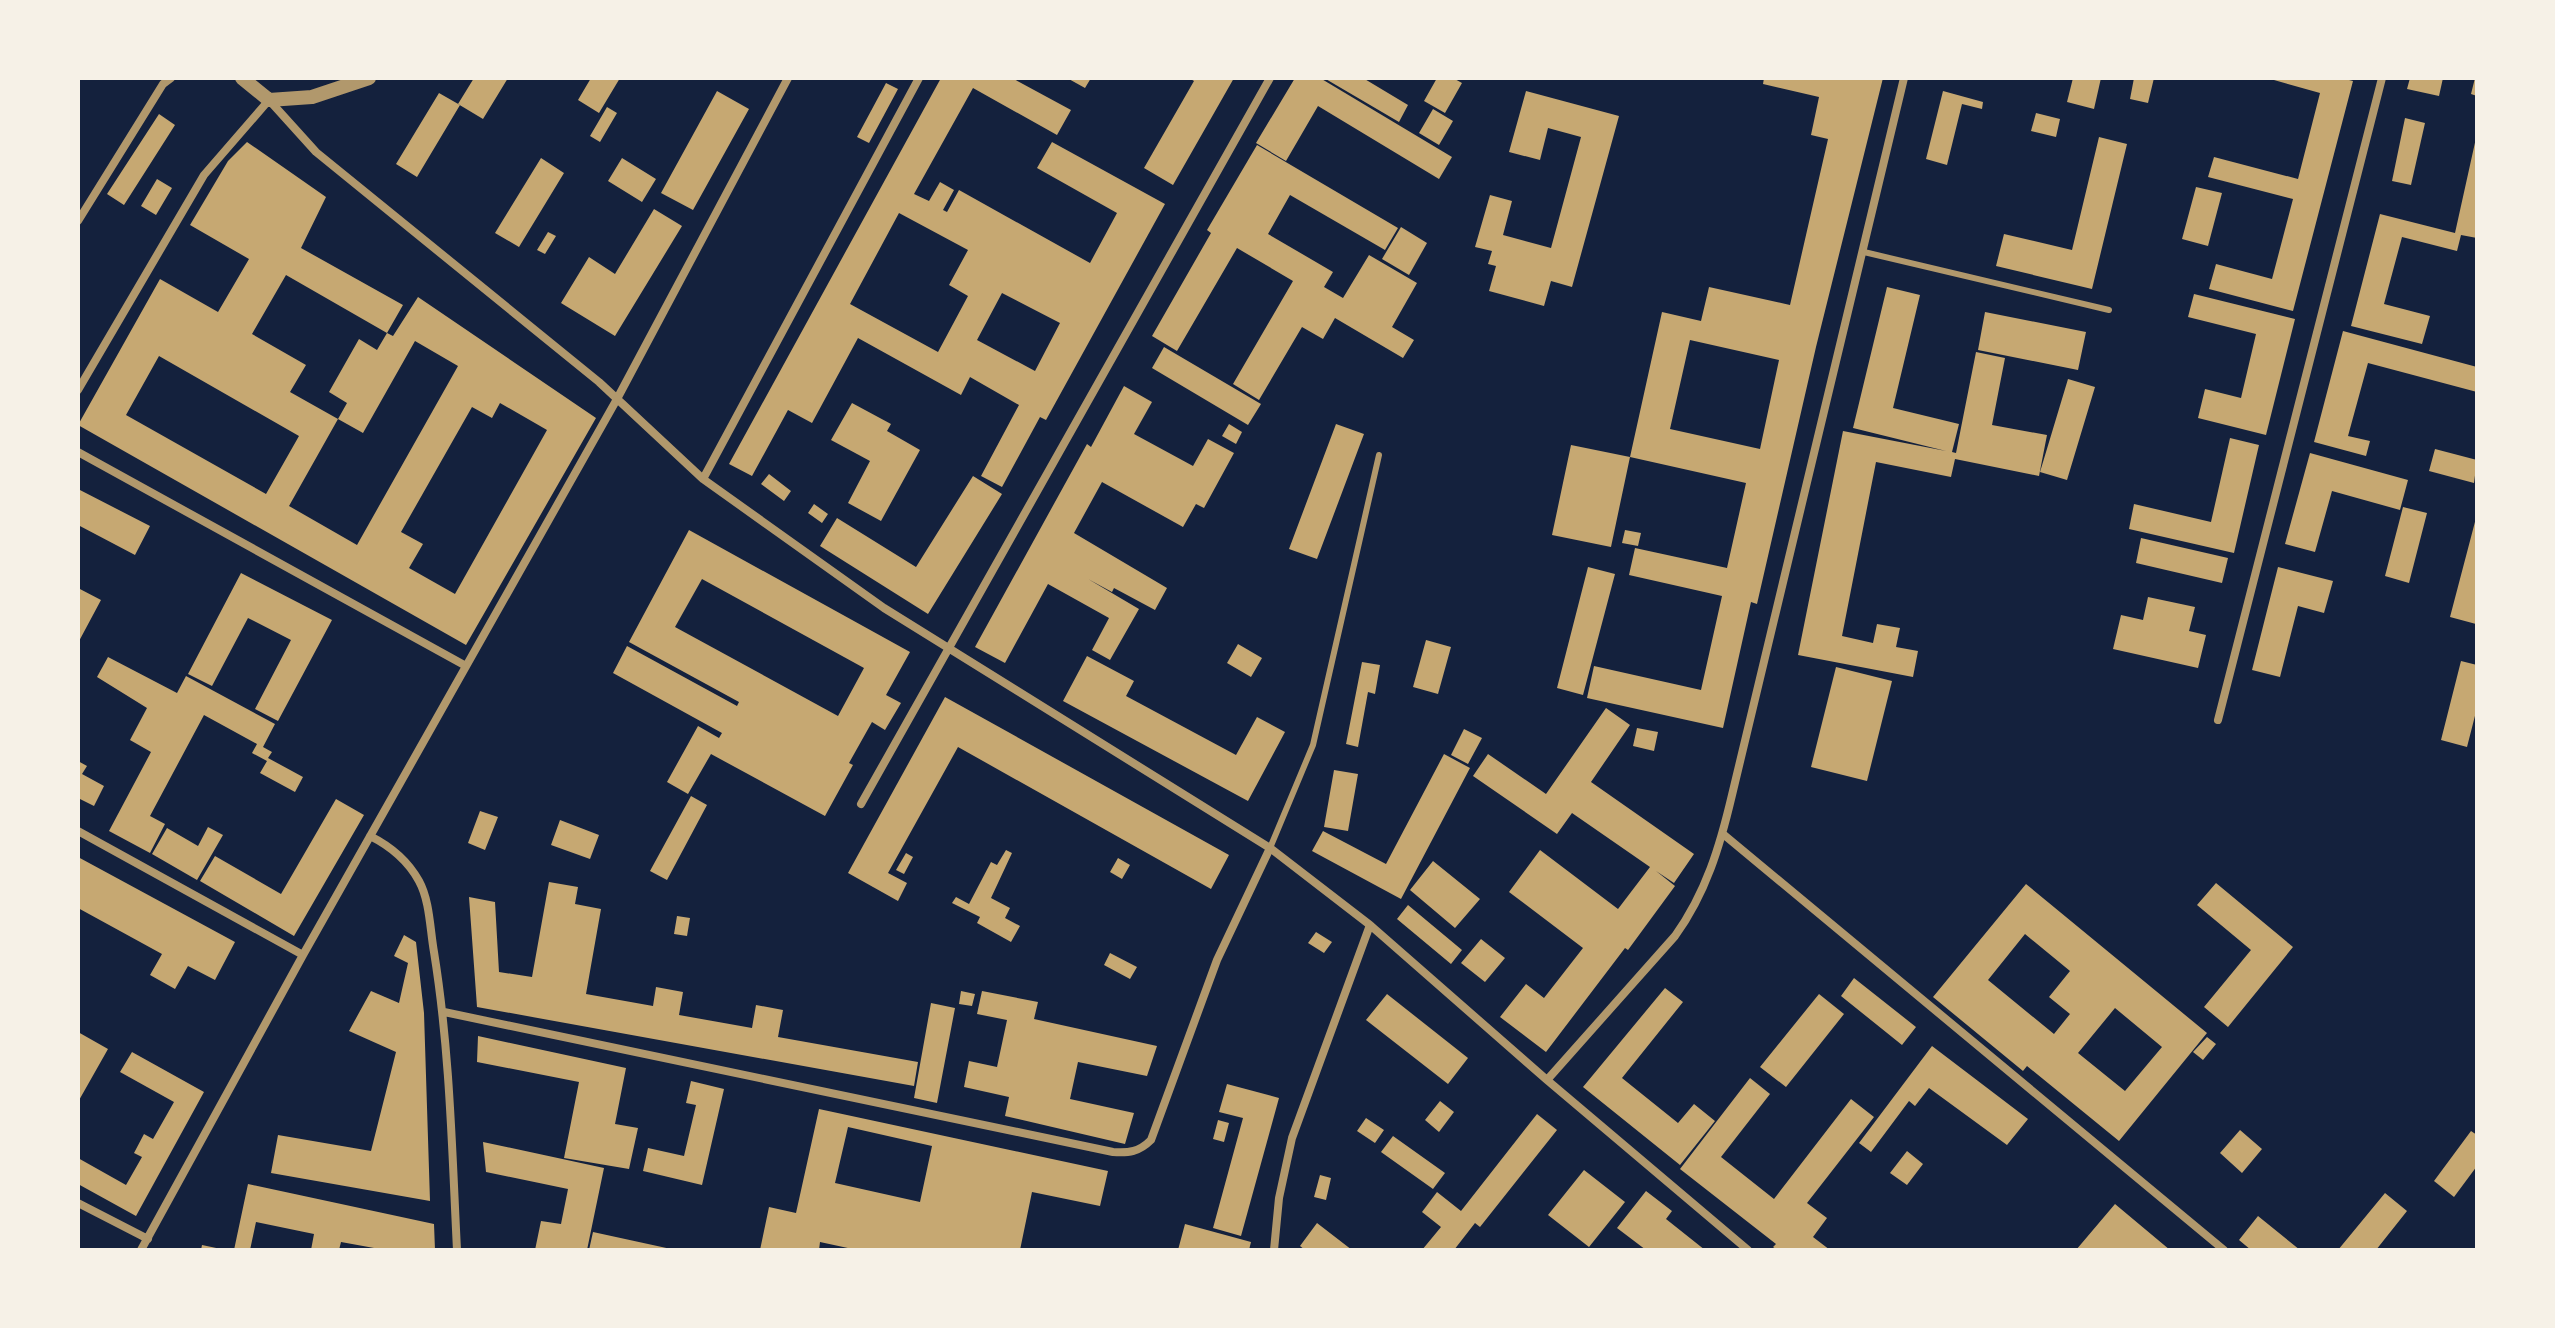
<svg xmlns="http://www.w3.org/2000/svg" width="2555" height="1328" viewBox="0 0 2555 1328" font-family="'Times New Roman',serif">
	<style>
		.building { fill: #c6a872; fill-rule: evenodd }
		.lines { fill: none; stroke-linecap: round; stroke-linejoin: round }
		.service { stroke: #b1986c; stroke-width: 6 }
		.minor { stroke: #b1986c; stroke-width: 8 }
		.tertiary { stroke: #b1986c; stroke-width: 14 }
	</style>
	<rect width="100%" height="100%" fill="#14213d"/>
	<path class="building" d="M474,78H508L483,119L458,104Z
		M591,78H620L599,113L578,100Z
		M941,78H1012L1071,110L1057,135L973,88L914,194L929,201L940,182L954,190L943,210L947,212L959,190L1090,263L1117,213L1037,168L1052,142L1165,204L1046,420L1040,417L1002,487L981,476L1019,405L970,377L961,395L858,338L812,423L788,410L752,476L729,464ZM899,213L968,250L949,285L968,296L938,352L850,304ZM1002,293L1060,323L1035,371L977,340Z
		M1067,78H1091L1085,88Z
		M1189,78H1234L1173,185L1144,168L1194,81Z
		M1295,78H1320L1452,157L1439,179L1318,106L1286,161L1256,143Z
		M1324,78H1363L1408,105L1399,122Z
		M1437,78H1453L1462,83L1445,113L1424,101Z
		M1764,78H1883L1816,347L1757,604L1751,602L1723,728L1587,698L1594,666L1701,690L1722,596L1629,575L1635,548L1727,568L1746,483L1630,457L1662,312L1701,321L1709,287L1790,305L1828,139L1811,135L1819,97L1763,84ZM1690,340L1779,360L1760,449L1670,429Z
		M2073,78H2101L2094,109L2067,102Z
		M2134,78H2154L2148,103L2130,99Z
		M2275,78H2341L2353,81L2293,311L2209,289L2216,264L2272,279L2293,199L2208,177L2214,157L2298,179L2320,93L2274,80Z
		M2410,78H2443L2439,96L2407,89Z
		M2475,78H2477V96L2471,94Z
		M886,83L898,89L869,143L857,137Z
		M717,91L749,109L693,210L661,193Z
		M1526,91L1619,116L1572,287L1551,281L1544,306L1489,291L1496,266L1488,264L1492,251L1475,247L1490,195L1512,201L1503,235L1551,248L1581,137L1548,128L1540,160L1509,152Z
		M1943,91L1983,102L1982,109L1962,104L1947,165L1926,159Z
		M439,93L460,105L417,177L396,164Z
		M607,107L617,113L600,142L590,136Z
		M1433,109L1453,121L1439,145L1419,133Z
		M2036,113L2060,119L2056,137L2031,131Z
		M159,114L175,125L124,205L107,194Z
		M2405,118L2425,123L2411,185L2392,181Z
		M2099,137L2127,144L2092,289L1996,266L2004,234L2072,250Z
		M2476,138L2477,238L2461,235L2457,251L2402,237L2384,304L2430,316L2422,344L2351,326L2380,214L2455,233Z
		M247,142L326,197L301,248L403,305L387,333L286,275L252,334L306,365L290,392L338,419L289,506L357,545L458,366L415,341L363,433L338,419L347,403L329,392L359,339L377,350L387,333L393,336L418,297L596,418L466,645L78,425L160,279L218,312L249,259L190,225L228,161ZM159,356L299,436L266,494L126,415ZM500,403L547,430L455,594L409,568L423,544L401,532L472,407L492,418Z
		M1257,145L1398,228L1385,250L1290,195L1268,234L1333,272L1324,287L1343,298L1369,255L1417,283L1392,327L1414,340L1403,358L1335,318L1323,339L1302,327L1259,400L1233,384L1293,281L1237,248L1177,351L1152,336L1211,233L1207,230Z
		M541,158L564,173L519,247L495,233Z
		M622,158L656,179L642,202L608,181Z
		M157,179L172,188L156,215L141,206Z
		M2196,187L2222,193L2208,246L2182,239Z
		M654,209L682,226L615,336L561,303L589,257L615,274Z
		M1401,227L1427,243L1409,275L1382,259Z
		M548,232L556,236L545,254L537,250Z
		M1887,287L1920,295L1893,408L1959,424L1952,452L1956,453L1976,352L2005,358L1992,425L2047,435L2039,476L1955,459L1951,477L1876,462L1842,636L1873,643L1877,624L1900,628L1896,647L1918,651L1913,677L1798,655L1843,431L1946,451L1853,428Z
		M2194,294L2295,319L2266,435L2198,418L2205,389L2241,398L2256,334L2188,317Z
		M1985,312L2086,332L2078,370L1978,350Z
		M2343,331L2477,367V392L2368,363L2348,436L2370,441L2366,456L2314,442Z
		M1164,347L1261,404L1248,425L1152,368Z
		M2068,379L2095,387L2067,480L2040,472Z
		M1124,386L1152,402L1134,434L1193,466L1208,439L1234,453L1204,508L1196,504L1183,527L1102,482L1074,533L1167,588L1155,610L1114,588L1112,592L1088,579L1139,609L1110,660L1092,650L1109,618L1048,584L1005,663L975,647L1087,444L1091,447Z
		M852,403L891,424L887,431L920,450L881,521L848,503L870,461L831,440Z
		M1229,424L1242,432L1236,444L1222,436Z
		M1336,424L1364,434L1317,559L1289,549Z
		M2230,438L2259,445L2234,553L2129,529L2134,504L2211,522Z
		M1571,445L1630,457L1611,547L1552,535Z
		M2435,449L2477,460L2474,483L2429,471Z
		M2310,453L2408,480L2400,510L2332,491L2315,552L2285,544Z
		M769,474L791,491L784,501L761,484Z
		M973,476L1002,494L928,614L820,546L837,518L916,567Z
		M78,489L150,526L135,555L78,525Z
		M814,504L828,514L822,523L808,513Z
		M2403,507L2427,513L2409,583L2385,576Z
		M2476,518L2477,621L2476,624L2450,617Z
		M689,530L910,652L886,695L901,703L885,730L872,722L849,763L853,765L825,816L711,754L688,794L667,782L698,726L719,738L722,733L613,673L627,646L737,706L739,702L629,642ZM702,579L864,668L838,716L675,627Z
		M1625,530L1641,533L1638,546L1622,543Z
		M2141,538L2228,558L2222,583L2136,563Z
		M1588,567L1615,574L1583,695L1557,688Z
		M2278,567L2333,581L2324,613L2298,606L2280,677L2252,670Z
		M241,573L332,620L278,721L255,709L291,640L248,618L212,686L188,674Z
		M78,588L101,600L78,643Z
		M2148,597L2195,607L2189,631L2206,635L2198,668L2113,649L2121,615L2143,620Z
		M1426,640L1451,647L1438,694L1413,687Z
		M1238,644L1262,658L1251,677L1227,663Z
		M1087,656L1134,681L1126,696L1236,755L1257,717L1285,732L1248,801L1063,701Z
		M108,657L177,693L186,676L275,724L263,747L272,752L268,758L303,777L295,792L260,773L267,761L252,753L257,744L204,715L150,816L165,824L150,853L109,831L151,752L130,740L147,708L97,677Z
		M2461,661L2477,665V708L2467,747L2441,740Z
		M1362,662L1380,665L1375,694L1368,692L1358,747L1346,744Z
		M1836,667L1892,681L1867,781L1811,767Z
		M945,697L1229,855L1211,889L958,747L888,873L907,883L898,901L848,873Z
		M1606,708L1630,725L1591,782L1694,854L1674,883L1656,871L1675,886L1628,950L1625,948L1546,1052L1500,1017L1526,984L1544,998L1583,948L1509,892L1540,850L1618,909L1650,867L1572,813L1557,834L1473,776L1488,754L1546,794Z
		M1637,728L1658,732L1654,751L1633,746Z
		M1464,729L1482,738L1468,764L1451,755Z
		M1444,754L1470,768L1401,899L1312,851L1323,831L1386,864Z
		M78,761L87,766L82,774L104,786L94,806L78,798Z
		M1334,770L1358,774L1348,831L1324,827Z
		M691,796L707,805L667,880L650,871Z
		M336,799L364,815L294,936L200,881L215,856L281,894Z
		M480,811L498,817L485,850L468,843Z
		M560,820L599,835L590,859L551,845Z
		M208,827L223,835L197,880L152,854L167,828L198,846Z
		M1006,850L1012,853L991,898L1010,908L1005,918L1020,926L1011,942L977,923L980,917L952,903L956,897L969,904L991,862L997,865Z
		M906,853L913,857L904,874L896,870Z
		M78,857L235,942L215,980L188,966L175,989L150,975L162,954L78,908Z
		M1118,858L1130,865L1122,879L1110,872Z
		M1433,861L1480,899L1455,928L1410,890Z
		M549,882L578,887L575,904L601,909L586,994L653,1006L656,987L683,992L679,1015L752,1028L756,1005L783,1010L778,1037L918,1062L914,1086L477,1007L469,897L495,902L499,972L532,977Z
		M2216,883L2293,947L2228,1027L2204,1007L2251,950L2197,905Z
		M2026,884L2207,1033L2119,1141L2027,1066L2023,1071L1933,997ZM2025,934L2070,971L2049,997L2070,1014L2054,1034L1988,980ZM2115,1008L2162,1047L2125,1091L2078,1053Z
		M1408,905L1462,950L1451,964L1397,919Z
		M677,916L690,918L687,936L674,934Z
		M1316,932L1332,942L1324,953L1308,943Z
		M404,935L416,942L424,1013L430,1201L271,1173L278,1135L371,1151L396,1052L349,1031L371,991L399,1003L408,963L394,956Z
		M1481,939L1505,958L1485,982L1461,963Z
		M1110,953L1137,967L1130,979L1104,965Z
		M1854,978L1916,1027L1902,1045L1841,996Z
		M1665,988L1683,1002L1622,1078L1678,1123L1694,1104L1715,1121L1680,1165L1583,1087Z
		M961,991L975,994L972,1006L959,1004Z
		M982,991L1038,1002L1034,1019L1157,1046L1147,1076L1078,1062L1070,1099L1134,1113L1125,1144L1005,1116L1009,1097L964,1087L969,1061L997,1067L1007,1020L977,1014Z
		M1387,994L1468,1058L1448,1084L1366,1020Z
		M1819,994L1844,1014L1786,1087L1760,1067Z
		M931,1003L955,1008L937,1103L914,1098Z
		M78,1032L108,1049L78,1102Z
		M478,1036L626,1068L615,1124L638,1128L629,1169L564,1158L579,1082L477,1062Z
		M2207,1037L2216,1044L2203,1060L2193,1052Z
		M1932,1046L2028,1119L2007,1145L1929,1088L1915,1106L1909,1101L1871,1152L1859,1143Z
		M132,1052L204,1092L136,1216L78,1184V1158L126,1185L142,1157L134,1153L144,1134L153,1139L174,1102L120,1072Z
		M1750,1078L1770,1094L1721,1157L1774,1199L1851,1099L1874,1117L1807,1203L1827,1218L1813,1237L1830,1250H1777L1773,1247L1776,1244L1680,1169Z
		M691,1081L724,1089L702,1185L643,1171L648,1148L684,1156L696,1105L686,1103Z
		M1227,1084L1279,1098L1241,1236L1213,1228L1243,1118L1219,1112Z
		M1440,1101L1454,1112L1439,1132L1425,1120Z
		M819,1109L1108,1171L1100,1206L1032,1192L1020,1250H857L820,1242L819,1250H760L769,1207L796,1213ZM848,1127L932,1146L920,1202L835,1183Z
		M1537,1114L1557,1130L1480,1227L1475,1223L1454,1250H1422L1441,1227L1422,1212L1437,1192L1461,1211Z
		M1366,1118L1384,1130L1375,1143L1357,1131Z
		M1218,1120L1229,1123L1224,1142L1213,1139Z
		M2240,1130L2262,1149L2242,1173L2220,1153Z
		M2471,1131L2477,1135V1166L2454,1197L2434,1181Z
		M1393,1136L1445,1173L1433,1189L1381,1152Z
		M483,1142L604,1168L587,1250H535L541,1221L561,1224L568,1189L486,1172Z
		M1907,1151L1923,1164L1907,1185L1890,1173Z
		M1584,1170L1625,1202L1589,1247L1548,1215Z
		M1320,1175L1331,1178L1326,1200L1314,1197Z
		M248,1184L434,1224L435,1250H385L341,1242L339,1250H311L314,1234L256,1222L250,1250H234Z
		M1646,1191L1672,1211L1666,1219L1705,1250H1646L1617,1228Z
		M2385,1193L2407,1211L2376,1250H2338Z
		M2115,1204L2170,1250H2076Z
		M2258,1216L2300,1250H2251L2239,1240Z
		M1317,1223L1352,1250H1305L1300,1246Z
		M1185,1224L1251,1242L1249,1250H1178Z
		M593,1232L671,1249V1250H589Z
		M202,1245L221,1249V1250H201Z"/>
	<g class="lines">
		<path class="service" d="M1864,252L2109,310
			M1270,848L1313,745L1379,455"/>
		<path class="minor" d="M78,221L163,84L171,78
			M78,390L204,175L269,100L316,152L599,382L703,479L884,608L1270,848L1370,925L1547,1080L1748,1250
			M78,452L466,666
			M703,479L919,78
			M2218,720L2382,78
			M861,804L1270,78
			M78,831L303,955
			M1723,834L2224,1250
			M370,836C390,846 408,861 419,881C430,901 430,930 434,952C450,1051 452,1151 457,1250
			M444,1012L1113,1152C1129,1153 1139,1152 1151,1140L1217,960L1270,848
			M1547,1080L1675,936C1706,893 1720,846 1732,795L1904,78
			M78,1203L148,1239
			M141,1250L303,955L617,399L788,78
			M1274,1250L1279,1198L1292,1138L1370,925"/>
		<path class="tertiary" d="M242,78L269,100L312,97L369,78"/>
	</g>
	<rect width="2555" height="1328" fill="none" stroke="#f6f1e7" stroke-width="160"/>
</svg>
